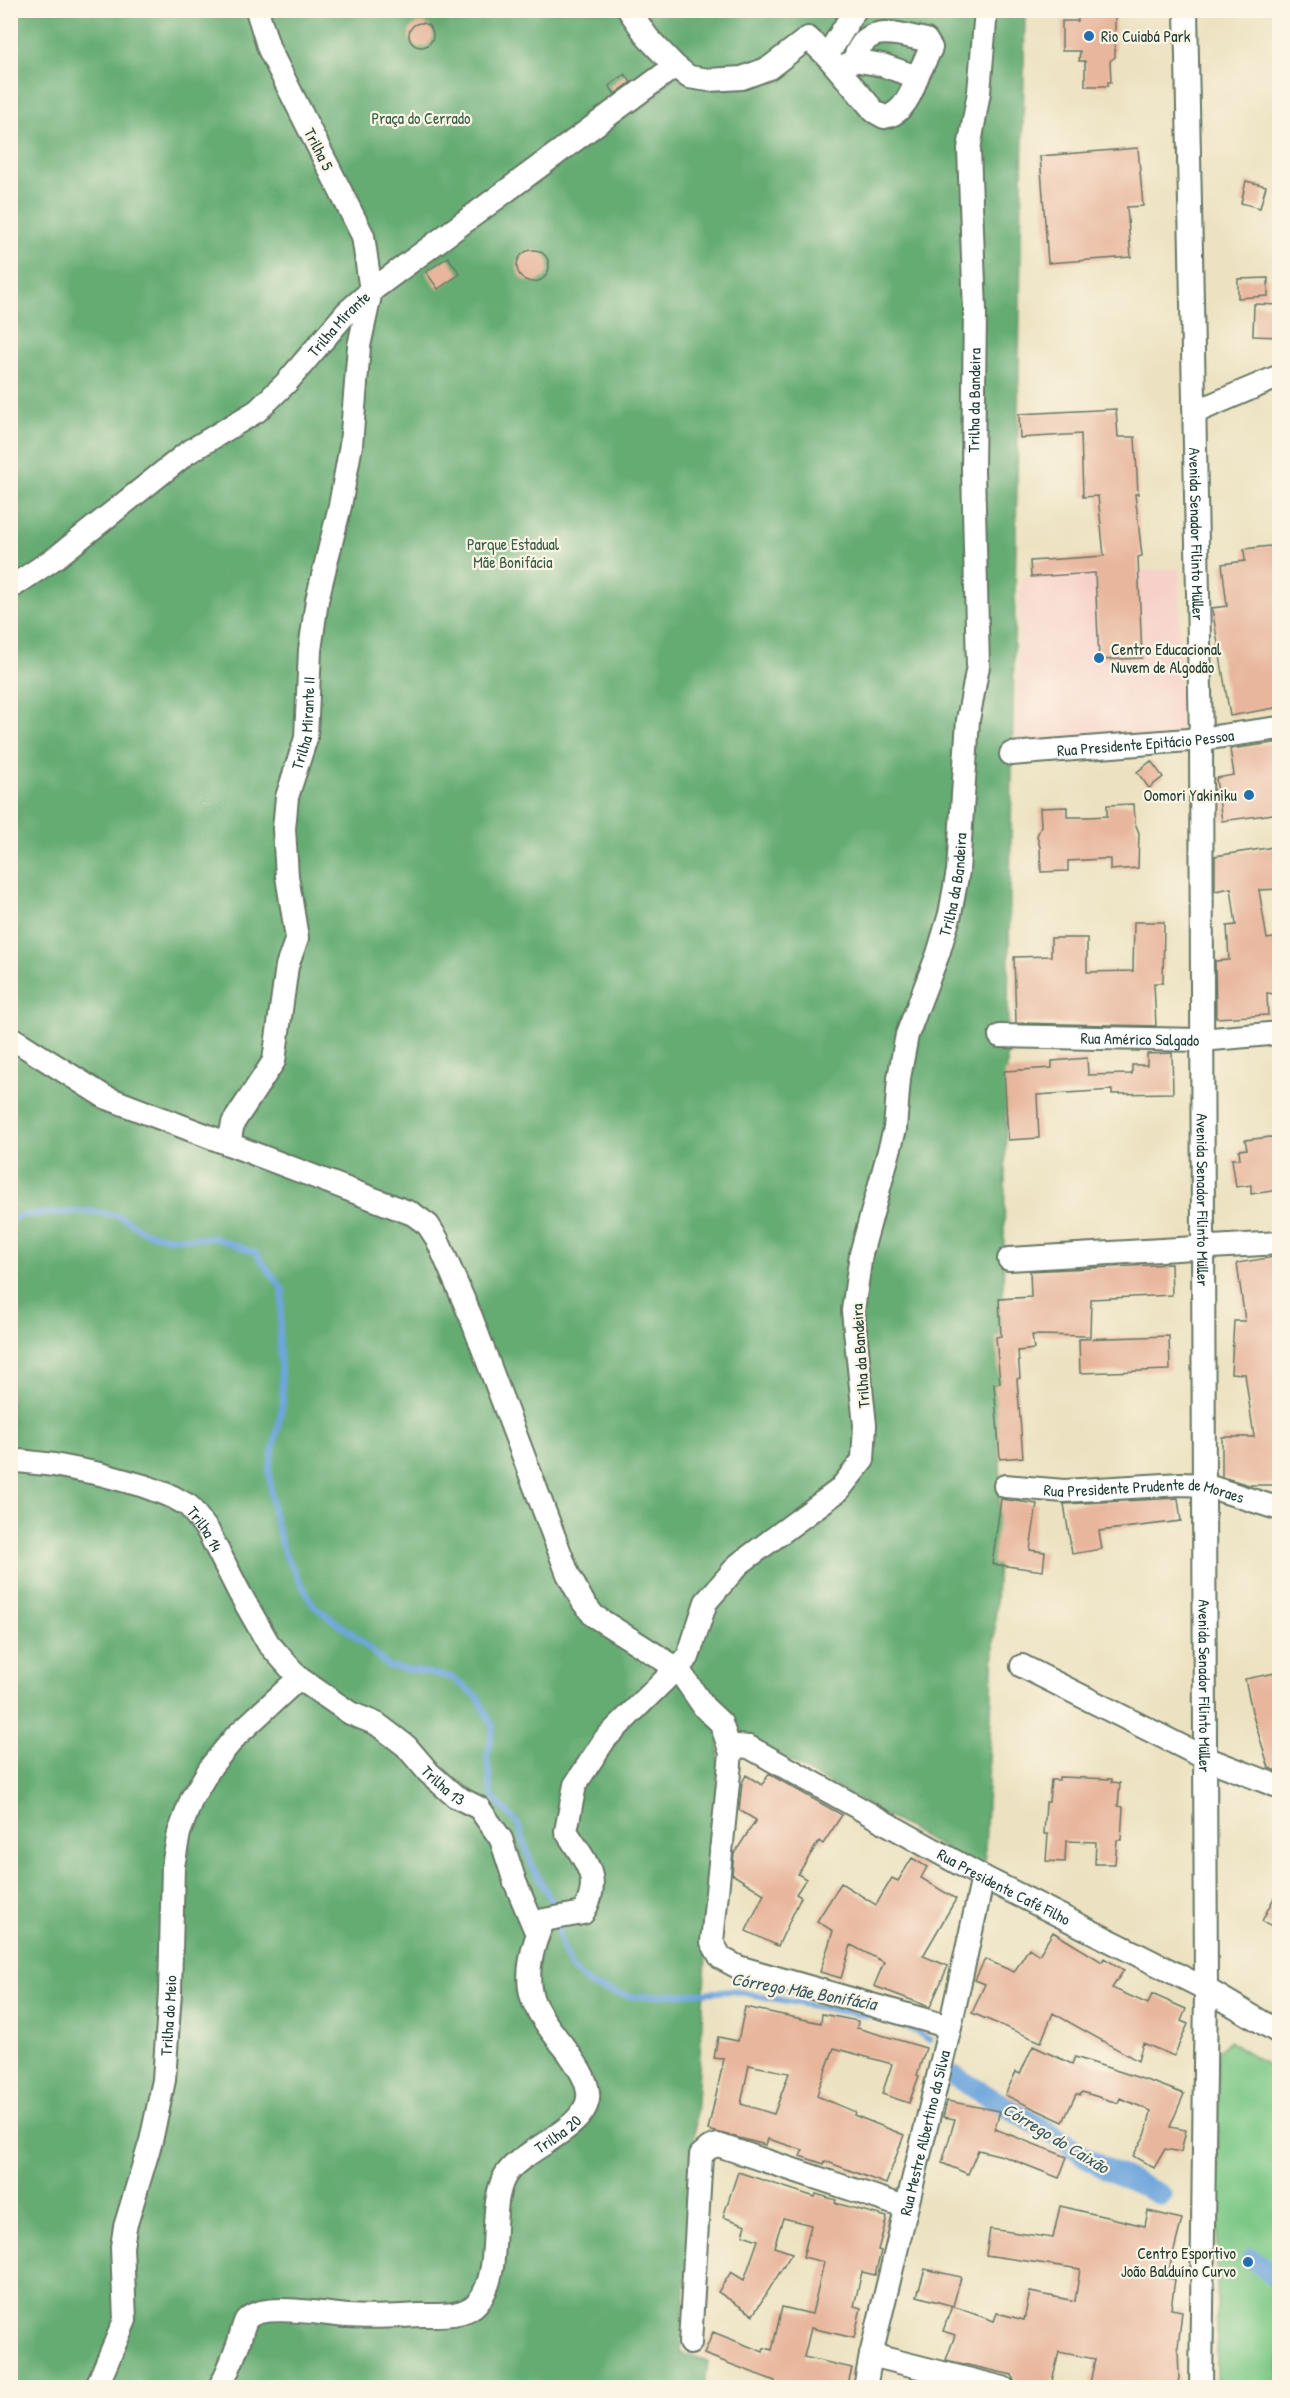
<svg xmlns="http://www.w3.org/2000/svg" width="1290" height="2398" viewBox="0 0 1290 2398" font-family="'Patrick Hand',sans-serif">
	<style>
		.built { fill: #f7d0c9 }
		.green { fill: #7cc886; stroke: #4e825d; stroke-width: 1.5 }
		.forest { fill: #65ac73; stroke: #427454; stroke-width: 1.5 }
		.lines { fill: none; stroke-linecap: round; stroke-linejoin: round }
		.stream { stroke: #6ea6dd; stroke-width: 6 }
		.canal { stroke: #6ea6dd; stroke-width: 21 }
		.building { fill: #e8b69c; fill-rule: evenodd }
		.minor-casing { stroke: #677765; stroke-width: 26 }
		.minor { stroke: #fff; stroke-width: 22 }
		.poi-dot { fill: #1f6fb2; stroke: #fcf5e5; stroke-width: 2 }
		.labels { text-anchor: middle; dominant-baseline: central; stroke-width: 4.5; stroke-linejoin: round; paint-order: stroke }
		.poi-label { font-size: 16px; fill: #1f3d34; stroke: #fcf5e5; text-anchor: start }
		.park-label { font-size: 16px; fill: #366048; stroke: #fcf5e5 }
		.street-label { font-size: 16px; fill: #1f3d34; stroke: #fcf5e5 }
		.water-label { font-size: 18px; font-style: italic; fill: #375c67; stroke: #fcf5e5 }
	</style>
	<rect width="100%" height="100%" fill="#fcf5e5"/>
	<filter id="ink" filterUnits="userSpaceOnUse"><feTurbulence type="fractalNoise" baseFrequency=".0167" numOctaves="2"/><feDisplacementMap in="SourceGraphic" scale="12" xChannelSelector="R" yChannelSelector="G"/><feConvolveMatrix kernelMatrix="1 2 1 2 8 2 1 2 1" color-interpolation-filters="sRGB"/></filter>
	<filter id="wash" filterUnits="userSpaceOnUse"><feTurbulence type="fractalNoise" baseFrequency=".008" numOctaves="4" result="noise"/><feDisplacementMap in="SourceGraphic" scale="24" xChannelSelector="R" yChannelSelector="G"/><feGaussianBlur stdDeviation="1.35" result="paint"/><feColorMatrix in="noise" values="0 0 0 0 0 0 0 0 0 0 0 0 0 0 0 0 0 1.4 0 .05"/><feComposite in="paint" operator="in"/></filter>
	<g filter="url(#wash)">
		<rect width="100%" height="100%" fill="#ece2c1"/>
		<path class="built" d="M1179,568L1180,738L1016,746L1021,578Z"/>
		<path class="green" d="M1229,2041L1279,2072V2387H1217L1218,2052Z"/>
		<path class="forest" d="M11,11H1025L999,1537L984,1871L721,1723L681,2352L708,2361L705,2387L11,2388Z"/>
		<g class="lines">
			<path class="stream" d="M10,1220L24,1215L91,1211L120,1216L144,1232L170,1238H215L256,1253L283,1290L279,1339L283,1403L269,1469L273,1511L284,1553L314,1606L354,1635L388,1666L451,1677L478,1697L493,1727L487,1758L491,1795L518,1824L532,1866L554,1905L556,1912
				M557,1923L561,1942L570,1967L591,1986L632,1997L733,1991L874,2017L913,2030L930,2040"/>
			<path class="canal" d="M954,2076L1060,2139L1096,2164L1161,2195
				M1252,2259L1280,2280"/>
		</g>
		<g id="blocks">
			<path class="building" d="M1084,10H1115V57L1110,61L1111,82H1108V86H1085V61H1079L1080,51H1062V21H1078V14H1084Z
				M409 35a12 12 0 1 1 24 0a12 12 0 1 1-24 0Z
				M625,74L631,82L615,94L609,86Z
				M1138,148L1143,206L1127,207L1131,257L1048,263L1040,156Z
				M1246,181L1266,186L1260,208L1241,203Z
				M517 266a16 16 0 1 1 32 0a16 16 0 1 1-32 0Z
				M448,257L460,274L438,289L426,272Z
				M1268,278V296L1238,298V279Z
				M1254,304L1280,305V337L1253,336Z
				M1116,409L1118,437H1135L1138,494H1135L1142,556L1138,557L1142,658L1099,660L1095,573L1031,577L1030,561L1104,556L1098,496L1083,497L1081,434L1020,438L1019,414Z
				M1280,545V707L1230,716L1212,608L1227,606L1222,564L1245,561L1244,549Z
				M1280,742V813L1222,821L1216,778L1234,775L1230,749Z
				M1151,761L1163,777L1149,788L1137,772Z
				M1134,804L1135,823L1139,833L1138,868L1110,870V859H1102L1068,861V871L1041,872L1040,847L1037,836L1041,826L1040,808L1067,807V817H1088L1107,816V805Z
				M1280,846V889L1259,890L1267,939L1280,937V995L1267,993L1268,1015L1216,1018L1215,961L1229,960L1227,926L1236,925L1231,888L1215,891V856Z
				M1134,922H1164L1163,983H1154L1156,1026L1016,1023L1014,957L1051,956V938H1087V972L1133,971Z
				M1172,1053L1173,1093L1112,1094V1090L1037,1095L1039,1138L1008,1140L1004,1071L1052,1068V1061L1087,1058L1088,1075L1132,1074V1065H1147V1054Z
				M1280,1136V1190L1251,1194V1185L1236,1187L1232,1159H1240L1239,1150L1247,1149L1245,1140Z
				M1274,1257L1276,1265H1280V1485H1249L1222,1477V1437H1254L1245,1374L1231,1373L1234,1321H1245L1237,1263Z
				M1171,1264L1172,1295L1091,1299L1090,1336L1032,1335L1034,1349L1018,1351L1020,1378L1017,1379L1023,1457L1000,1459L994,1384L1000,1383L996,1337L1001,1336L999,1299L1031,1297L1030,1271Z
				M1169,1336L1170,1370L1080,1373L1079,1339Z
				M1178,1498L1181,1521L1099,1531L1102,1549L1072,1554L1064,1504Z
				M1001,1499L1037,1504L1030,1550L1045,1552L1043,1571L992,1564Z
				M1280,1672V1772L1269,1768L1253,1716L1245,1679Z
				M769,1774L842,1815L823,1844L819,1841L798,1874L806,1879L796,1894L801,1897L778,1946L746,1931L764,1894L732,1874L734,1854L756,1820L739,1810L742,1783L746,1775L762,1785Z
				M1059,1777L1112,1779V1782L1120,1783L1118,1806L1123,1807L1121,1840H1117L1115,1864H1095L1096,1842L1066,1841L1065,1862L1046,1861L1048,1834H1044L1046,1802H1049L1051,1780H1059Z
				M912,1858L927,1867L921,1878L956,1899L923,1956L948,1966L930,2007L874,1986L884,1962L851,1945L841,1978L820,1972L833,1931L817,1921L841,1883L876,1905L892,1878L898,1881Z
				M1280,1886V1930L1262,1921Z
				M1053,1932L1102,1962L1104,1958L1124,1970L1112,1988L1148,2004L1152,1994L1186,2009L1181,2021L1188,2024L1174,2056L1143,2043L1138,2061L1053,2013L1041,2042L972,2013L985,1984L975,1980L985,1959L1014,1972L1029,1948L1039,1955Z
				M745,2007L821,2023L822,2014L858,2021L857,2028L926,2048L917,2075L919,2076L909,2103L882,2094L892,2064L834,2048L819,2088L817,2096L855,2112L854,2115L904,2135L886,2184L825,2161L824,2164L800,2156L803,2150L768,2139L766,2145L708,2130L724,2059L714,2058L718,2037L738,2041ZM749,2065L789,2073L774,2114L741,2104Z
				M1033,2046L1072,2064L1075,2057L1158,2084L1184,2094L1170,2127L1186,2130L1181,2152L1165,2149L1154,2168L1133,2156L1146,2133L1151,2111L1120,2098L1118,2103L1082,2092L1080,2095L1076,2094L1063,2122L1005,2095L1016,2072L1020,2074Z
				M947,2101L1000,2111L995,2129L1067,2157L1059,2178L1003,2156L978,2150L968,2174L942,2163L955,2119L943,2117Z
				M738,2172L815,2197L816,2194L836,2200L835,2203L887,2217L878,2250L881,2251L875,2275L862,2272L854,2306L861,2308L854,2338L811,2328L804,2357L852,2368L847,2388H773L775,2381L704,2354L713,2332L763,2352L764,2348L772,2350L782,2307L812,2314L824,2262L803,2257L811,2225L783,2218L774,2247L792,2253L753,2315L718,2292L731,2272L744,2280L758,2240L743,2235L746,2225L723,2217Z
				M1060,2206L1145,2226L1148,2211L1182,2219L1167,2278L1175,2279L1171,2309L1182,2311L1178,2348L1179,2378L1177,2388H1089L1095,2359L1059,2352L1051,2385L1044,2383L1043,2388L1016,2387L1012,2375L946,2360L955,2335L943,2331L952,2306L994,2321L997,2313L1024,2320L1030,2292L1075,2301L1080,2269L986,2255L990,2229L1053,2238Z
				M925,2269L961,2277L953,2306L917,2296Z"/>
		</g>
	</g>
	<g filter="url(#ink)">
		<use href="#blocks" fill-opacity="0" stroke="#677765" stroke-width="1.5"/>
		<g class="lines">
			<defs>
				<g id="minor">
					<path d="M629,10L648,38L675,66L689,77L709,80L742,78L769,68L808,38L827,56L855,10"/>
					<path id="s1" d="M1186,10L1201,739L1206,1989L1201,2388"/>
					<path d="M827,56L875,112L884,117C902,115 912,93 917,77L882,65L854,60L839,70"/>
					<path d="M854,60C866,21 896,34 926,40L931,48L917,77"/>
					<path d="M1195,412L1280,376"/>
					<path id="s2" d="M10,588L58,556L187,453L257,411L287,382L347,312L371,291L675,66"/>
					<path id="s3" d="M1011,754L1201,739L1280,728"/>
					<path id="s4" d="M1000,1036L1201,1040L1280,1033"/>
					<path d="M10,1037L105,1097L413,1214L428,1225L437,1239L471,1317L568,1574L583,1602L594,1616L678,1669L704,1707L721,1723L731,1753L712,1942L721,1958L738,1967L950,2027"/>
					<path id="s5" d="M229,1144L233,1123L274,1061L287,966L297,938L287,876L284,829L287,797L306,738L310,650L317,600L340,506L351,445L359,346L371,291L363,236L269,49L257,10"/>
					<path d="M1009,1259L1280,1243"/>
					<path id="s6" d="M10,1460L54,1465L100,1474L144,1486L173,1497L189,1506L208,1531L239,1592L268,1643L299,1678L350,1713L377,1724L406,1746L429,1773L455,1796L479,1808L501,1839L515,1882L537,1934"/>
					<path id="s7" d="M1005,1486L1064,1491L1181,1484L1204,1485L1280,1509"/>
					<path d="M1022,1666L1205,1758L1280,1787"/>
					<path id="s8" d="M731,1753L737,1746L749,1747L983,1877L1206,1989L1280,2033"/>
					<path d="M690,2343L701,2155L709,2148L718,2145L905,2207"/>
					<path d="M871,2355L1003,2388"/>
					<path id="s9" d="M96,2388L125,2320L122,2247L125,2227L151,2141L164,2080L170,1992L173,1866L179,1833L192,1798L212,1765L236,1736L299,1678"/>
					<path id="s10" d="M219,2388C228,2373 233,2358 239,2342C241,2335 243,2326 246,2320C260,2301 327,2315 348,2316C372,2318 397,2316 421,2315C438,2315 465,2317 477,2303C505,2272 486,2209 505,2176C520,2149 593,2128 588,2092C586,2077 576,2064 568,2052C557,2038 544,2023 536,2007C522,1982 532,1945 544,1920L583,1913C604,1878 584,1860 566,1831L575,1785L605,1739L688,1657L706,1602L739,1564L839,1490L863,1460L865,1425L853,1311L861,1254L895,1129L899,1078L907,1035L938,954L950,914L958,871L968,720L978,666L973,469L975,312L969,149L979,92L986,10"/>
					<path id="s11" d="M865,2388L871,2355L950,2027L983,1877"/>
				</g>
			</defs>
			<use href="#minor" class="minor-casing"/>
			<use href="#minor" class="minor"/>
		</g>
	</g>
	<g class="poi-dot">
		<circle cx="1089" cy="36" r="6"/>
		<circle cx="1099" cy="658" r="6"/>
		<circle cx="1249" cy="795" r="6"/>
		<circle cx="1248" cy="2262" r="6"/>
	</g>
	<g class="labels">
		<g class="poi-label">
			<text x="1101" y="36">Rio Cuiabá Park</text>
			<text x="1111" y="649">Centro Educacional<tspan x="1111" dy="18">Nuvem de Algodão</tspan></text>
			<text x="1237" y="795" text-anchor="end">Oomori Yakiniku</text>
			<text x="1236" y="2253" text-anchor="end">Centro Esportivo<tspan x="1236" dy="18">João Balduíno Curvo</tspan></text>
		</g>
		<g class="park-label">
			<text x="421" y="118">Praça do Cerrado</text>
			<text x="513" y="544">Parque Estadual<tspan x="513" dy="18">Mãe Bonifácia</tspan></text>
		</g>
		<g class="street-label">
			<text transform="translate(319 149) rotate(63)">Trilha 5</text>
			<text stroke="none"><textPath href="#s2" startOffset="424">Trilha Mirante</textPath></text>
			<text stroke="none"><textPath href="#s10" startOffset="2451">Trilha da Bandeira</textPath></text>
			<text stroke="none"><textPath href="#s1" startOffset="524">Avenida Senador Filinto Müller</textPath></text>
			<text stroke="none"><textPath href="#s5" startOffset="440">Trilha Mirante II</textPath></text>
			<text stroke="none"><textPath href="#s3" startOffset="135">Rua Presidente Epitácio Pessoa</textPath></text>
			<text stroke="none"><textPath href="#s10" startOffset="1965">Trilha da Bandeira</textPath></text>
			<text stroke="none"><textPath href="#s4" startOffset="140">Rua Américo Salgado</textPath></text>
			<text stroke="none"><textPath href="#s1" startOffset="1190">Avenida Senador Filinto Müller</textPath></text>
			<text transform="translate(860 1356) rotate(-94)">Trilha da Bandeira</text>
			<text stroke="none"><textPath href="#s7" startOffset="140">Rua Presidente Prudente de Moraes</textPath></text>
			<text stroke="none"><textPath href="#s6" startOffset="214">Trilha 14</textPath></text>
			<text stroke="none"><textPath href="#s1" startOffset="1676">Avenida Senador Filinto Müller</textPath></text>
			<text stroke="none"><textPath href="#s6" startOffset="573">Trilha 13</textPath></text>
			<text stroke="none"><textPath href="#s8" startOffset="312">Rua Presidente Café Filho</textPath></text>
			<text stroke="none"><textPath href="#s9" startOffset="384">Trilha do Meio</textPath></text>
			<text stroke="none"><textPath href="#s10" startOffset="510">Trilha 20</textPath></text>
			<text stroke="none"><textPath href="#s11" startOffset="262">Rua Mestre Albertino da Silva</textPath></text>
		</g>
		<g class="water-label">
			<text transform="translate(804 1991) rotate(10)">Córrego Mãe Bonifácia</text>
			<text transform="translate(1056 2138) rotate(31)">Córrego do Caixão</text>
		</g>
	</g>
	<rect width="1290" height="2398" fill="none" stroke="#fcf5e5" stroke-width="36"/>
</svg>
